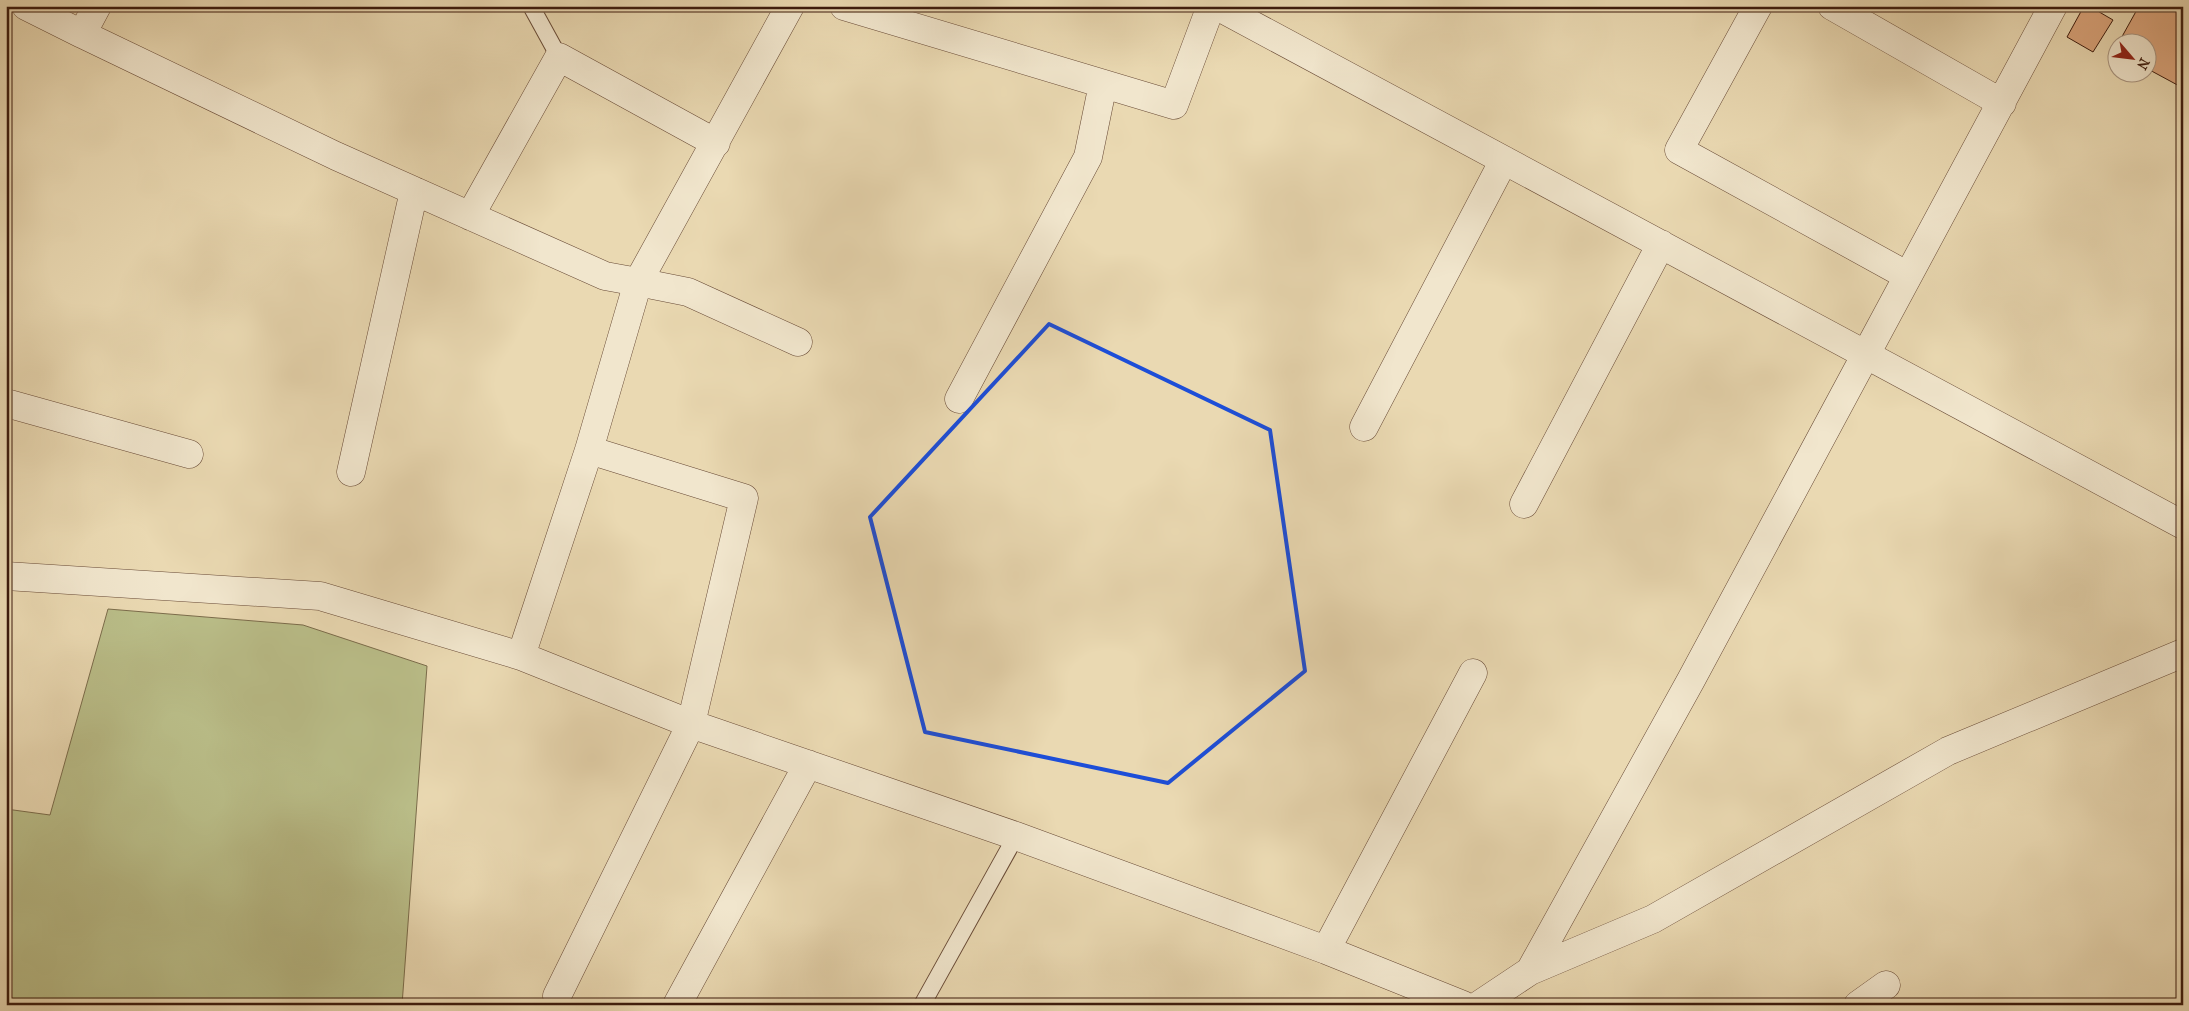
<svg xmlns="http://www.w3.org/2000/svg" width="2189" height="1011" viewBox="0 0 2189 1011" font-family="'IM FELL French Canon',serif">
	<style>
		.green { fill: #babe89; stroke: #7b6c4b }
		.building { fill: #dba57c; stroke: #3c1b0d }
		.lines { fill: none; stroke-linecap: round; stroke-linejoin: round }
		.service-casing { stroke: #684a36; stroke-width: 18 }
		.minor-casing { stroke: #684a36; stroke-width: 29 }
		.service { stroke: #f1e6cd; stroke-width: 16 }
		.minor { stroke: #f1e6cd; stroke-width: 28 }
		.marked { fill: none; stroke: #1d4ed8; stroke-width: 4; stroke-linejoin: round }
	</style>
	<rect width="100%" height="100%" fill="#ead9b2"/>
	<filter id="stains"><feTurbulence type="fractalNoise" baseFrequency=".004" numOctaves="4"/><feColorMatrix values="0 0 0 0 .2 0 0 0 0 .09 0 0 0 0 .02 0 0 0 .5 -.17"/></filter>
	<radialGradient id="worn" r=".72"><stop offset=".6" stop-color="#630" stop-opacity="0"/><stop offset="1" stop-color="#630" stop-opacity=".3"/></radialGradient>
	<path class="green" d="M108,609L303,625L427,666L402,1005H6V809L50,815Z"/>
	<path class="building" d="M2084,6H2089L2113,20L2093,52L2067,37Z
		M2139,6H2183V88L2146,68V42H2119Z"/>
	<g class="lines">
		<defs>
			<path id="service" d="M531,6L559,57
				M922,1005L1016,836"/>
			<path id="minor" d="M26,6L82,34
				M97,6L82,34L336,156L605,276L638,282L589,450L521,656
				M790,6L638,282L688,292L798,342
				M844,6L1174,105L1211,6
				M1217,6L2183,525
				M1758,6L1679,150L1908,276
				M1832,6L2002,103
				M470,216L559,57L716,143
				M959,399L1088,157L1103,84
				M6,403L189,454
				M1364,427L1504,160
				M351,472L414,191
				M1524,504L1661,244
				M6,576L320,596L521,656L691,724L1016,836L1326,950L1463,1005
				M1326,950L1473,673
				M1530,971L1691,680L2053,6
				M557,996L691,724L744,498L589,450
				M677,1005L808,764
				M1479,1005L1530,971L1653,919L1948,751L2183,653
				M1858,1005L1886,985"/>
		</defs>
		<use href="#service" class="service-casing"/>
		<use href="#minor" class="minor-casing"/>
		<use href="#service" class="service"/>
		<use href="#minor" class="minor"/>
	</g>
	<path class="marked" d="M1049,324L1270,430L1305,671L1168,783L925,732L870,517Z"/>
	<rect width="2189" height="1011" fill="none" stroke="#ead9b2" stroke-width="25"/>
	<rect x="8" y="8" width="2174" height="996" fill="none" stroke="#3c1b0d" stroke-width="2.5"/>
	<rect x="12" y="12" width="2164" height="986" fill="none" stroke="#3c1b0d"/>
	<g transform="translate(2132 58) rotate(118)"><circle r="24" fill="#f1e6cd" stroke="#a99580"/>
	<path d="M0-4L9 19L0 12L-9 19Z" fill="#8f2418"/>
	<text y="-8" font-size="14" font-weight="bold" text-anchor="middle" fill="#3c1b0d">N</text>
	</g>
	<rect width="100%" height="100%" filter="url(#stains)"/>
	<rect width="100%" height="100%" fill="url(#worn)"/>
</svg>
